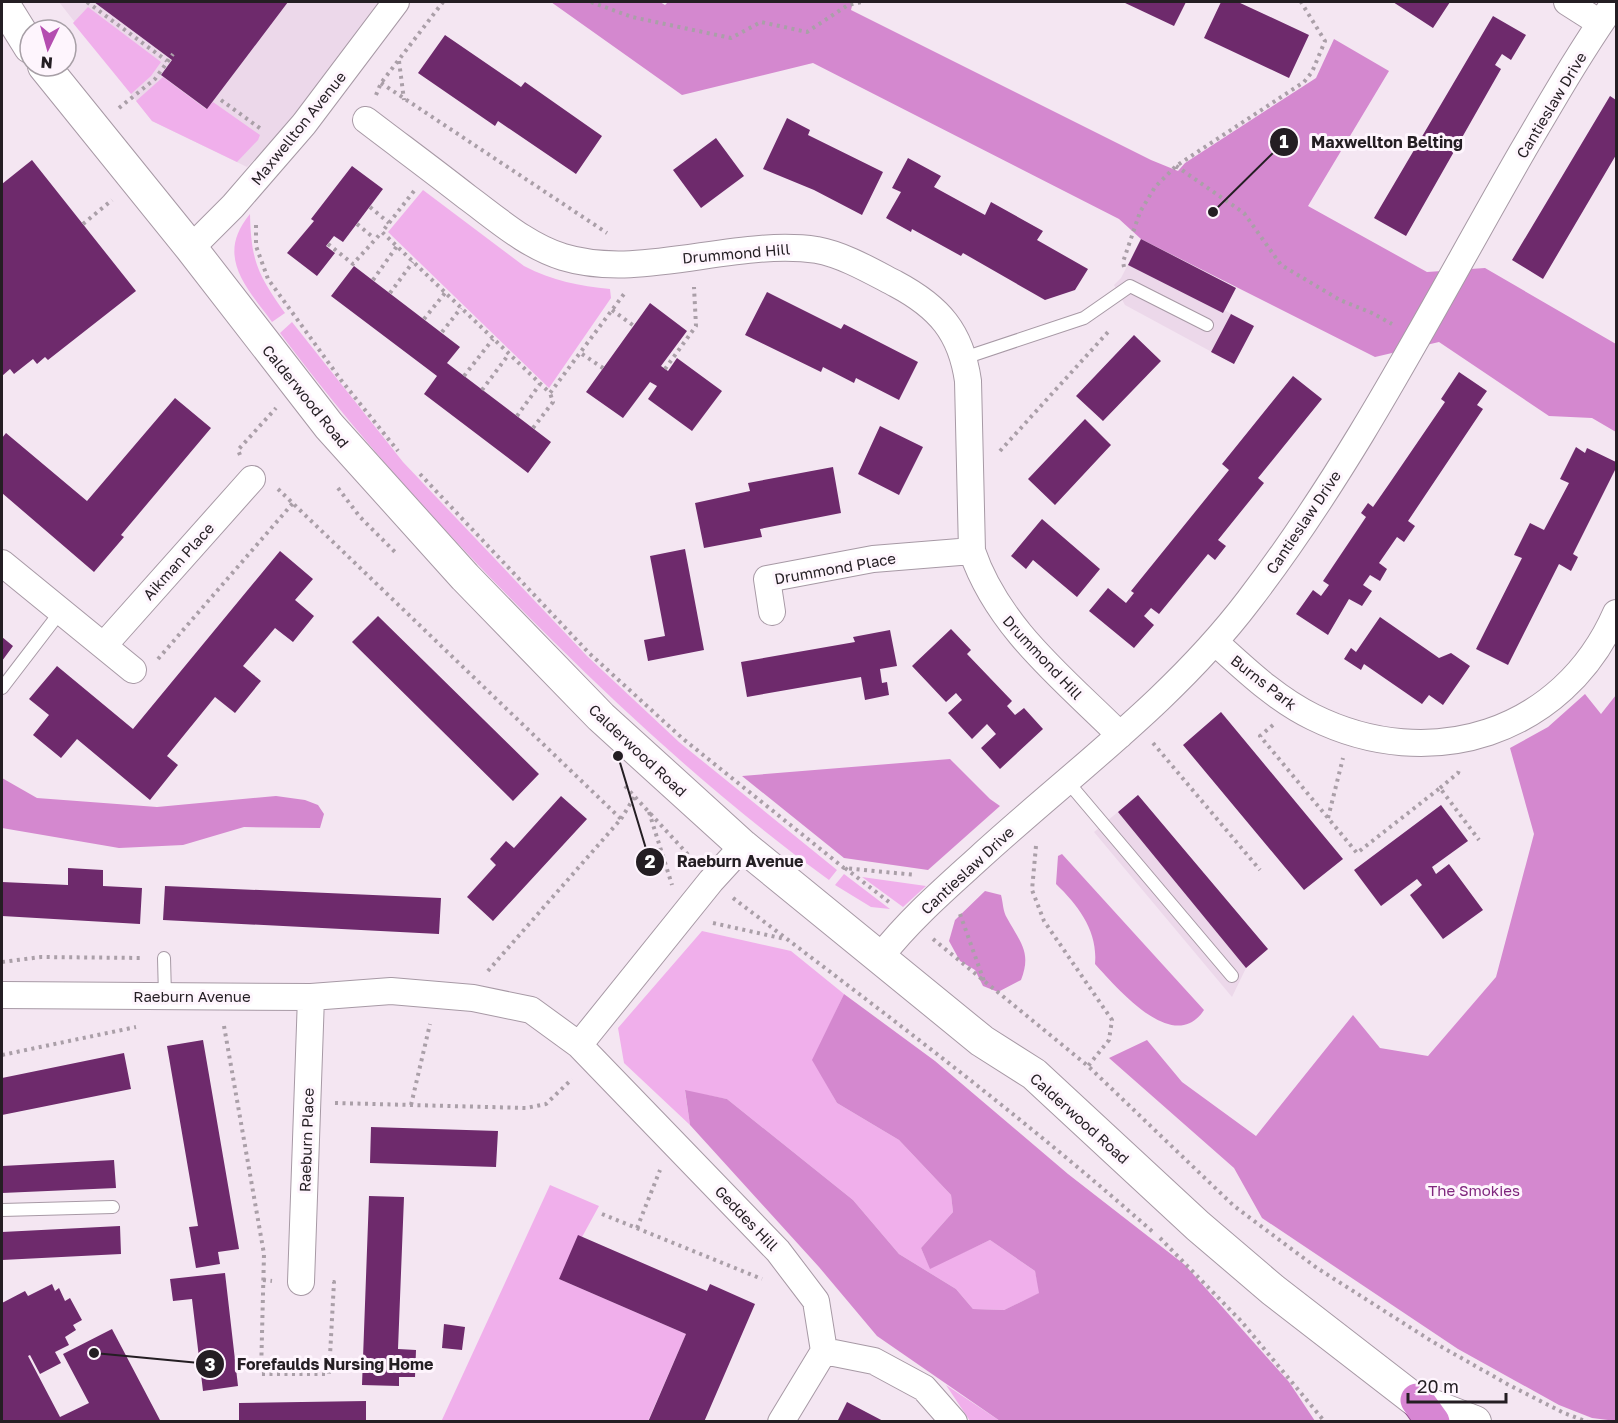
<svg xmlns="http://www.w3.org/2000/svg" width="1618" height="1423" viewBox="0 0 1618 1423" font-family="'Golos Text',sans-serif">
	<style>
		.built { fill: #ecd8ea }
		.green { fill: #f0afeb }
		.forest { fill: #d488cf }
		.building { fill: #6e2a6c }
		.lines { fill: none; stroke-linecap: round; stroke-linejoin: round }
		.service-casing { stroke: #a799a5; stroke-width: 14 }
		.minor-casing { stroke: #a799a5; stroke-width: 28 }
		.tertiary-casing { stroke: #a799a5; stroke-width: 34 }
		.trunk-casing { stroke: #924d8e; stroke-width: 35 }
		.path { stroke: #aa9fa8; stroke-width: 4; stroke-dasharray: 3 4.5; stroke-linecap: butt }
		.service { stroke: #fff; stroke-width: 12 }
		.minor { stroke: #fff; stroke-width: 26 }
		.tertiary { stroke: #fff; stroke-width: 32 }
		.trunk { stroke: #d786d3; stroke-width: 33 }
		.labels { text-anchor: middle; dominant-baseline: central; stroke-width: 6; stroke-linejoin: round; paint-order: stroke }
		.street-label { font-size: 15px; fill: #241e23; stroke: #fef5fd }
		.park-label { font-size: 15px; fill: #7f267d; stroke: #fef5fd }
		.leader { fill: none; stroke: #241e23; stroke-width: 2 }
		.callout-dot { fill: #241e23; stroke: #fef5fd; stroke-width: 2 }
		.mark-label { font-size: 18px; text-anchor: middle; font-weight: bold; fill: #fff }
		.callout-label { font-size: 16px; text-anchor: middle; font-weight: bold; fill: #241e23; stroke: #fef5fd; stroke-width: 6; stroke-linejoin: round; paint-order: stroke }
	</style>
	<rect width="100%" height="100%" fill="#f4e6f2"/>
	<path class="built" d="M59,2H383L296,116L247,167L152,121Z
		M1141,239L1236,288L1224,310L1254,326L1234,364L1125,305L1114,285L1121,278Z
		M1138,795L1268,949L1246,968L1232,997L1094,832Z"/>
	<path class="green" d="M88,7L161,62L151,76L131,94L73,23Z
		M163,77L206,109L213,102L260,135L258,140L237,162L152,121L136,101Z
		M423,190L524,266C553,281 579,286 610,289L611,298L549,388L388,232Z
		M250,214C251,261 258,275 285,313L272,322C246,287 215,256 250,214Z
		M292,322L403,462L587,656L679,742L837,870L829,880C731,809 640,727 554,642C456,545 363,444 280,333Z
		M844,874L890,909L871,907L835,885Z
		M862,877L926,886L903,907Z
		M702,931L791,951L844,994L813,1060L837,1103L899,1140L951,1195L953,1212L921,1248L930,1268L990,1240L1035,1271L1040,1293L1004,1310L973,1309L956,1289L899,1254L853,1200L727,1099L685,1091L690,1125L624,1063L618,1028Z
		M550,1185L599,1206L559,1279L686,1334L648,1421L441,1422Z
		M946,1385L1000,1421H970Z"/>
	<path class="forest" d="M551,2H660L665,5L668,2H853L851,10L1151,160L1178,171L1185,163L1316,78L1334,39L1389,71L1308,206L1427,272L1485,268L1616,344V432L1592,418L1549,416L1439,342L1375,357L1141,239L1119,219L813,63L682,95Z
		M1585,694L1601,714L1616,695V1421L1592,1418L1559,1405L1458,1349L1262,1218L1234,1168L1109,1058L1147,1040L1182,1082L1256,1136L1353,1015L1380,1048L1428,1056L1496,977L1534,834L1510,748L1548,727Z
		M950,759L990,799L1000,806L928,870L844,858L742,776Z
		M2,778L37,798L157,807L276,796L305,800L318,805L324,814L320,828L244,827L183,845L119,848L2,828Z
		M1062,854L1204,1010C1174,1056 1117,988 1095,964C1098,932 1079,906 1056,884L1058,856Z
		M985,891L1001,895C1003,902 1003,912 1007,918C1020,942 1032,952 1021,980L998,992L983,986L975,970L960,961L949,941L955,920Z
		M844,994L935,1061L1068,1174L1185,1265L1289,1382L1315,1421H1000L877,1336L819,1267L690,1125L685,1090L727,1099L853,1200L899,1254L956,1289L973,1309L1004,1310L1039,1293L1035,1271L990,1240L930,1269L921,1248L953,1212L951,1195L899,1140L837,1103L812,1060Z"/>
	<path class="building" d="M94,2H288L207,109L161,75L172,60Z
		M1123,2H1186L1174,26Z
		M1221,2H1238L1309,35L1289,78L1204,38Z
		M1393,2H1450L1433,28Z
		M1493,16L1526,35L1511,60L1502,54L1495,65L1501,69L1406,236L1374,218Z
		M445,35L521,87L525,82L602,136L576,174L498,121L495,126L418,73Z
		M1610,96L1616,100V155L1543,279L1512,260Z
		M787,118L810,130L808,135L883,172L862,215L814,190L763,169Z
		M716,138L744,176L701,208L673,170Z
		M908,158L941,176L934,187L985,215L991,202L1043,231L1037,240L1088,269L1075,290L1045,300L963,253L961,256L912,229L911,232L886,218L901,192L892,188Z
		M32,160L136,291L48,360L45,357L37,364L33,359L14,374L10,369L2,376V184Z
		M352,166L383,189L343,242L334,236L326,246L335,253L317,276L287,253L314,221L311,219Z
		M1141,239L1236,288L1223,313L1128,265Z
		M354,266L460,347L447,363L551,442L528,473L424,394L437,376L331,296Z
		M767,292L841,329L844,324L918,362L899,400L856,378L854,383L823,367L821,372L745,335Z
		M650,303L687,331L661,366L668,371L677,358L722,391L692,431L648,399L657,386L650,382L623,418L586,392Z
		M1231,314L1254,326L1234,364L1211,352Z
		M1134,335L1161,361L1103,421L1076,396Z
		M1459,372L1487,391L1477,405L1483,409L1408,521L1415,526L1404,542L1397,537L1379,563L1387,569L1380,581L1370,575L1363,585L1372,591L1362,606L1349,599L1328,635L1296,614L1313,590L1321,596L1329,585L1323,581L1366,517L1361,513L1368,503L1373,507L1389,484L1445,402L1441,399Z
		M1293,376L1322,399L1258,478L1264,483L1218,540L1226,546L1215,560L1208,554L1159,614L1151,608L1144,616L1154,625L1134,648L1089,611L1108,588L1126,603L1134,593L1131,591L1229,470L1222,464Z
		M175,398L211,428L121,535L124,537L94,572L2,493V438L6,433L87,501Z
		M1085,419L1111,445L1055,505L1028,479Z
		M880,426L923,447L899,495L858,474Z
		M1576,447L1585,453L1587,448L1616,462V468L1573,554L1578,557L1571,571L1559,564L1508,665L1476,649L1522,558L1514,555L1530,523L1544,530L1569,483L1560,479Z
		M833,467L841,513L760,529L762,537L704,548L695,503L750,491L748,483Z
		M1042,519L1100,569L1077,597L1033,560L1026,569L1011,556Z
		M685,549L704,650L648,661L644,640L665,636L650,556Z
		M280,551L313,579L295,600L314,616L293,642L275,628L243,666L261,681L235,713L215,697L167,756L178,765L150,800L77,739L61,758L33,735L49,715L29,699L57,666L133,729Z
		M378,616L539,774L513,801L352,642Z
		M1380,617L1439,658L1451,653L1470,666L1443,705L1429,695L1422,704L1364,664L1361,670L1344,659L1351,648L1356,652Z
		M951,629L971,650L967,654L1012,701L1007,706L1015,715L1024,708L1043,729L1000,769L981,748L996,734L987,724L972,739L948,713L962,700L956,693L946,702L912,666Z
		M890,630L897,666L880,669L882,683L887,682L889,695L865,700L861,677L747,697L741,662L855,642L853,637Z
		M2,637L13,646L2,661Z
		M1221,712L1343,859L1304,890L1183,745Z
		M1138,795L1268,949L1246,968L1118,812Z
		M561,796L587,819L493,921L467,897L496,865L490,859L506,841L514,848Z
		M1441,805L1468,841L1432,867L1436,874L1449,864L1483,910L1443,939L1410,895L1422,885L1417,879L1381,906L1354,870Z
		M68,868L103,870V886L142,888L140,924L2,916V882L68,885Z
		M165,886L441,898L439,934L163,920Z
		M203,1040L239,1249L218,1252L220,1264L196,1268L189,1227L198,1226L167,1046Z
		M124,1053L131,1089L2,1115V1078Z
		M371,1127L498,1131L496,1167L370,1163Z
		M114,1160L116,1188L2,1193V1166Z
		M369,1196L404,1197L398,1349L416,1350L415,1377H399V1386L362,1385Z
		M120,1226L121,1254L2,1260V1232Z
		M578,1235L707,1291L710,1284L755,1304L704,1422H648L686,1334L559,1279Z
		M225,1273L238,1386L203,1391L192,1299L173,1301L170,1279Z
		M52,1284L55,1291L59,1288L65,1301L70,1298L82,1320L73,1325L76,1330L65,1337L69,1345L55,1352L61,1363L40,1374L30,1355L28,1356L60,1417L89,1403L63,1354L112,1329L161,1422H2V1303L25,1291L28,1296Z
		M444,1324L465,1327L462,1350L442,1348Z
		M366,1401V1422H239V1403Z
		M847,1402L885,1422H837Z"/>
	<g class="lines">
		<defs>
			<path id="service" d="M964,358L1084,318L1130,286L1207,325
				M2,688L61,611
				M1067,781L1232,976
				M164,958L165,996
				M2,1210L113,1207"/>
			<path id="minor" d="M1567,2L1600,23
				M366,120C400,146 434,171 467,197C497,219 527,246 563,257C641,281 735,238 817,250C844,255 871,271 896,284C939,307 961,332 968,381L972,551C998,628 1064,679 1120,735
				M191,248L233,206L304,124L396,2
				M2,563L133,670
				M772,612L767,579L873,559L972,551
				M1215,642C1246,670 1276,699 1313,717C1430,775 1563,734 1616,613
				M105,644L252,479
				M881,956C910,919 946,888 980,857C1072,773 1174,699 1249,600C1355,462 1435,303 1522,152C1552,101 1581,50 1615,2
				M2,995L311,997L391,991L473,998L531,1010L579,1045L778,1251L816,1301L824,1351L781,1422
				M579,1045L711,881L743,846
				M301,1282L311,997
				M824,1351L874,1361L924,1388L954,1422"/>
			<path id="tertiary" d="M2,2L30,47
				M44,66L191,248L329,426L465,577L601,717L743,846L982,1041L1034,1074L1198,1226L1273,1290L1437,1417
				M1418,1400L1475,1422"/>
			<path id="trunk" d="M1417,1400L1433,1422"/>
		</defs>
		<use href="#service" class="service-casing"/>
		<use href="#minor" class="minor-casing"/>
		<use href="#tertiary" class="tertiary-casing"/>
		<use href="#trunk" class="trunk-casing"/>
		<path class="path" d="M87,2L167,61
			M591,2L632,17L731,38L761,22L807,32L848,5L862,2
			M399,61L404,100
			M381,83L607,233
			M376,95L381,83L443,2
			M221,100L261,129
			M119,108L155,79L173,54
			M1176,166L1244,213L1281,265L1340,300L1372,313L1392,324
			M414,191L382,232L550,393L624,294
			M370,207L389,223
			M83,224L112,200
			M357,224L374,238
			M256,225V246L268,279L341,380L398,451
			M328,244L353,264L382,232
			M1124,267L1123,262L1140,212L1155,187L1176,166L1304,82L1312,72L1325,41L1301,2
			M373,280L397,246
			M390,293L413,262
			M612,310L634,326
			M424,319L445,293
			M442,332L461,308
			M582,354L603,368
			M665,369L696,326L694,287
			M464,376L493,339
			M482,390L509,354
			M517,416L540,384
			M533,428L553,402L550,393
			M1000,451L1108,332
			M240,455L238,450L276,408
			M420,474L589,653L682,738L844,868L916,875
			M338,488L360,517L395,552
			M278,489L621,819L487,972
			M158,659L293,503
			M1273,725L1260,736L1357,853L1440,788L1479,840
			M1153,743L1260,870
			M625,786L693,860
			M1440,788L1458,773L1460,767
			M649,812L672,885
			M1328,818L1343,758
			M621,819L635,796
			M1036,846L1032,890L1044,921L1112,1020L1109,1040L1088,1066
			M845,868L889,902
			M733,898C876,1007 1020,1114 1154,1233
			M960,914L984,981
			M713,923L785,939
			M933,939L1088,1066L1234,1206L1317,1268L1433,1342L1509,1385L1564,1413L1588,1422
			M2,962L41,957L142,958
			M224,1026L264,1254L261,1374H329L334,1282H330
			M2,1055L136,1027
			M335,1103L526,1108L546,1104L572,1079
			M411,1105L430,1024
			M602,1214L762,1279
			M637,1228L660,1170
			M1160,1238L1241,1321L1325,1422
			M263,1280L272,1281"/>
		<use href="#service" class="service"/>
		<use href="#minor" class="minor"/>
		<use href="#tertiary" class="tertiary"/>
		<use href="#trunk" class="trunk"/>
	</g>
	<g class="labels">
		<g class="street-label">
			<text transform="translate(1551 105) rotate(-59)">Cantieslaw Drive</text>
			<text transform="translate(298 128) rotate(-51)">Maxwellton Avenue</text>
			<text transform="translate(736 253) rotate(-5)">Drummond Hill</text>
			<text transform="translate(306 396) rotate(51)">Calderwood Road</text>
			<text transform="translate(1303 522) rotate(-56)">Cantieslaw Drive</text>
			<text transform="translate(178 561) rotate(-48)">Aikman Place</text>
			<text transform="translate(835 568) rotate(-10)">Drummond Place</text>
			<text transform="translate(1043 657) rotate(47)">Drummond Hill</text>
			<text transform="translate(1264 682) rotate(38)">Burns Park</text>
			<text transform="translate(638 750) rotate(43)">Calderwood Road</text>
			<text transform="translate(967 870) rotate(-43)">Cantieslaw Drive</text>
			<text x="192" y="996">Raeburn Avenue</text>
			<text transform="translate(1080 1118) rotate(42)">Calderwood Road</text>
			<text transform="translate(306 1140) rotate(-88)">Raeburn Place</text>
			<text transform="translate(747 1218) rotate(46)">Geddes Hill</text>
		</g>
		<g class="park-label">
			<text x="1474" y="1190">The Smokies</text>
		</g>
	</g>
	<path class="leader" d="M1213 212L1284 142M618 756L650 862M94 1353L210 1364"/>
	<g class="callout-dot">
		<circle cx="1213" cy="212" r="6"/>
		<circle cx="618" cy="756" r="6"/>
		<circle cx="94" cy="1353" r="6"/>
		<circle cx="1284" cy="142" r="15"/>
		<circle cx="650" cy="862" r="15"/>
		<circle cx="210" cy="1364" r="15"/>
	</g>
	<g class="mark-label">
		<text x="1284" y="148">1</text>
		<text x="650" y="868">2</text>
		<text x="210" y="1371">3</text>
	</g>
	<g class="callout-label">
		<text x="1387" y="148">Maxwellton Belting</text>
		<text x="740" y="867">Raeburn Avenue</text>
		<text x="335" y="1370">Forefaulds Nursing Home</text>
	</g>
	<rect width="1618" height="1423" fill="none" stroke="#241e23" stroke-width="6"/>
	<g transform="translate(48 48) rotate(185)"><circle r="28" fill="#fef5fd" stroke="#a79fa6" stroke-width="1.5"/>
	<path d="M0-4.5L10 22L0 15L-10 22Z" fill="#b44db0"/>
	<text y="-9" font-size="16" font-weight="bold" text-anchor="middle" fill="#241e23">N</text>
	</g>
	<path d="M1408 1393v9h98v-9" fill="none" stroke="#241e23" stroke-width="3"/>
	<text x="1417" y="1393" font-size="18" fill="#241e23" stroke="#fef5fd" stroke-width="4.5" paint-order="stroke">20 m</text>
</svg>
